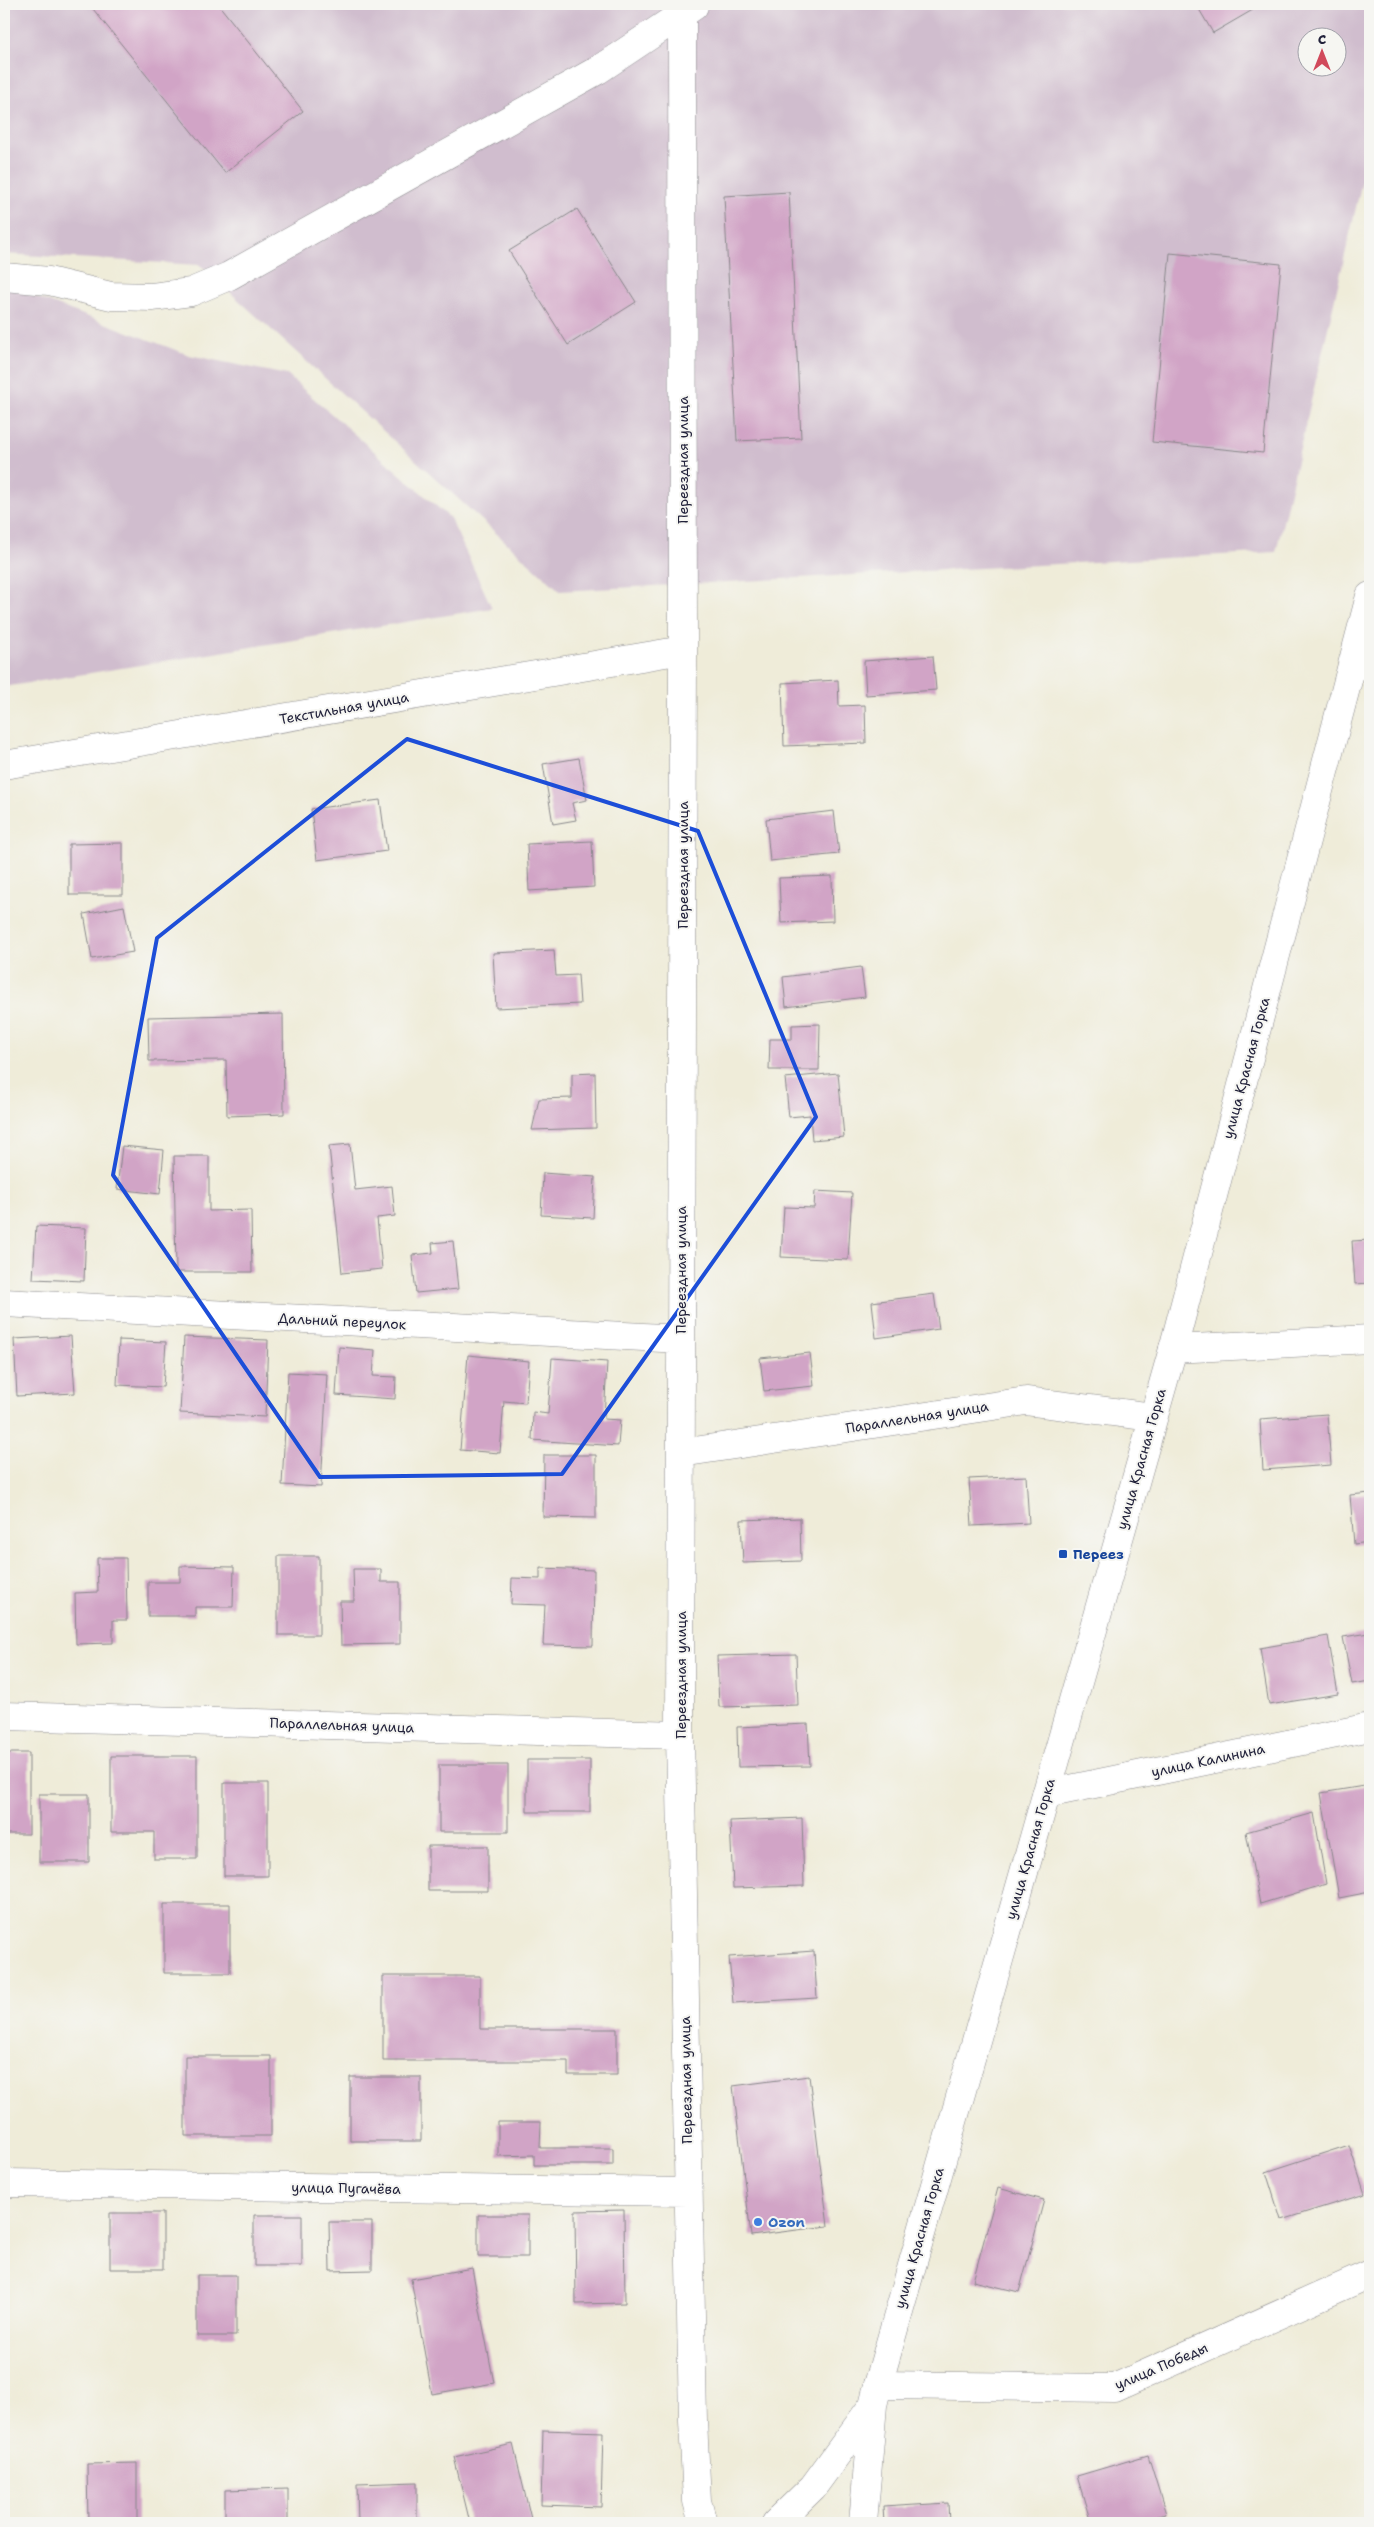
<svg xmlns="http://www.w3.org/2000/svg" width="1374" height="2527" viewBox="0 0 1374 2527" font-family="'Shantell Sans',sans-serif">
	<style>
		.industrial { fill: #d0bdce; fill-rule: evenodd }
		.building { fill: #d1a4c6 }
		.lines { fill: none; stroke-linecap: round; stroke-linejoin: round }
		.minor-casing { stroke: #88878a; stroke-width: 29 }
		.tertiary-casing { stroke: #88878a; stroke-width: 29 }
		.minor { stroke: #fff; stroke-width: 28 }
		.tertiary { stroke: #fff; stroke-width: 28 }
		.marked { fill: none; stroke: #1d4ed8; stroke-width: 4; stroke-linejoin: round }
		.transit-dot { fill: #1a4fb4; stroke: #f6f6f2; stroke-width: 2 }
		.shop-dot { fill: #3f7fe0; stroke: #f6f6f2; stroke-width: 2 }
		.labels { text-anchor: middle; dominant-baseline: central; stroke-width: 4; stroke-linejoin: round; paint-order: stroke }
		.street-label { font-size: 14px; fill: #22223b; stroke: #f6f6f2 }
		.transit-label { font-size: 14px; font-weight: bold; fill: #164399; stroke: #f6f6f2; text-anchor: start }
		.shop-label { font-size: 14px; font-weight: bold; fill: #366cbe; stroke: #f6f6f2; text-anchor: start }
	</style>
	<rect width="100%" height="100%" fill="#f6f6f2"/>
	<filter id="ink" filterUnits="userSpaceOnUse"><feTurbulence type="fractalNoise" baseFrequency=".02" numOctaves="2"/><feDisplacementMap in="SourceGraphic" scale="10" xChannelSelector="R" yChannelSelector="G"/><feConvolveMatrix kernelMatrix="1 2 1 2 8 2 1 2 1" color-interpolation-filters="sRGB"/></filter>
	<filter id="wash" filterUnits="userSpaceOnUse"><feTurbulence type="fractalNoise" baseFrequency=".0096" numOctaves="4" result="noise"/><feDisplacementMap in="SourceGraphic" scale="20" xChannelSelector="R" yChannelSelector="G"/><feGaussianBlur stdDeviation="1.12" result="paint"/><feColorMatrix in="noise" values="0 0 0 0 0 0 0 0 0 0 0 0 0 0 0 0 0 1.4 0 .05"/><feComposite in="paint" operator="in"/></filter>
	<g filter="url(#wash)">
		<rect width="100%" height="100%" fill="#efecd9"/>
		<path class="industrial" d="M4,4H1370V147L1276,552L560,591L200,265L4,254ZM1306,38H1336V68H1306Z
			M4,285L189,355L287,375L450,518L492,608L4,687Z"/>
		<g id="blocks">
			<path class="building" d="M89,4H218L303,111L225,173Z
				M1196,4H1263L1213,33Z
				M789,192L801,438L737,441L724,196Z
				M577,209L636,302L568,345L509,251Z
				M1170,253L1281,264L1263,453L1152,442Z
				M933,656L936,690L866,695L864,661Z
				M838,680L839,706L865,705L866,743L784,746L782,683Z
				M579,758L587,800L572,803L576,820L553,824L543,764Z
				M380,800L387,851L317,860L311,809Z
				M834,811L839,854L770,861L766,819Z
				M592,841L594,887L529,891L527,844Z
				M123,843V895H69V844Z
				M832,876L833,921L781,923L779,878Z
				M124,906L133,952L92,959L84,914Z
				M554,950L556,976L578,975L580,1004L496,1008L493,953Z
				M861,967L865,997L786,1007L783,977Z
				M283,1014L284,1114L227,1116L226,1060L149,1061L148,1017Z
				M820,1024L819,1070H769L770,1039H792V1025Z
				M595,1073L596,1128L532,1130L539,1099L572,1098V1074Z
				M838,1073L844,1137L812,1140L810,1115L789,1117L785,1078Z
				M350,1144L355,1190L392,1186L395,1216L377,1218L382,1269L342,1273L329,1146Z
				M122,1146L164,1150L160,1194L117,1189Z
				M174,1156H209V1211L251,1210L252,1272H176Z
				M543,1173L595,1177L593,1218L541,1215Z
				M815,1191L852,1193L848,1260L781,1257L784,1207L814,1208Z
				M36,1226L86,1228L84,1281L33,1279Z
				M1370,1240V1283L1355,1284L1352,1241Z
				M453,1241L458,1289L416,1293L412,1255L433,1253L432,1243Z
				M934,1294L939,1329L876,1338L872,1302Z
				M71,1336L75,1393L17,1396L14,1339Z
				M184,1337L268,1340L265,1417L180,1413Z
				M119,1340L166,1342L163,1387L117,1385Z
				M339,1347L375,1350L373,1376L396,1377L395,1399L336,1395Z
				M810,1353L814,1386L764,1391L760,1358Z
				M468,1355L529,1361L526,1403L504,1401L500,1453L460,1450Z
				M552,1358L607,1362L604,1419L620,1420L618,1446L532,1440L533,1412L548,1414Z
				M288,1372L327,1374L321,1487L282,1485Z
				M1327,1414L1331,1465L1263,1470L1260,1419Z
				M544,1455H596V1518L543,1517Z
				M1026,1476L1029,1523L972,1526L969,1479Z
				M1370,1493V1542L1354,1544L1350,1495Z
				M800,1518L801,1561L743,1563L741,1520Z
				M278,1556H319V1635H278Z
				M97,1558H126L127,1620H113V1643L76,1644L75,1593L98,1592Z
				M180,1566L234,1567L233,1607H195V1616H148V1582H180Z
				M540,1568L594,1570L593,1646L543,1645L545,1605L511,1604L512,1578L540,1579Z
				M353,1569H381V1582H400V1644L341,1645L340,1601H354Z
				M1370,1633V1681L1352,1684L1343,1637Z
				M1328,1636L1338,1694L1269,1705L1260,1648Z
				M796,1654L798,1705L719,1707L717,1656Z
				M808,1724L810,1766L738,1767L737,1727Z
				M4,1753H29V1834H4Z
				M111,1756H197V1859H154V1832H111Z
				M527,1760H590V1812H527Z
				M439,1765H508V1832H439Z
				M224,1783H268V1876H224Z
				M1370,1785V1892L1339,1898L1321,1793Z
				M39,1794H89V1862H39Z
				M1314,1813L1326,1884L1260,1904L1246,1832Z
				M802,1818L804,1886L733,1888L730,1821Z
				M428,1846H488V1891H428Z
				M164,1904H230V1973H164Z
				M814,1951L817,1998L733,2003L729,1957Z
				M383,1976H480V2029H617V2075H568V2061H383Z
				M185,2056H271V2136H185Z
				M809,2076L828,2226L751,2236L733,2086Z
				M350,2077H421V2141H350Z
				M498,2122H541L540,2148H613V2165H534V2155L498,2156Z
				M1349,2145L1365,2194L1281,2220L1266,2172Z
				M998,2188L1044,2200L1019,2292L973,2281Z
				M624,2210L625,2303L576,2304L575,2211Z
				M110,2213H163V2269H110Z
				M254,2215H302V2266H254Z
				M478,2215H528V2257H478Z
				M329,2222H372V2270L330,2271Z
				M472,2268L494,2383L432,2394L411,2279Z
				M197,2275H236V2336H197Z
				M543,2430L603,2432L601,2507L541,2505Z
				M513,2444L532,2523H470L454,2457Z
				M1148,2455L1166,2514L1134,2523H1091L1077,2476Z
				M137,2463V2523H88L87,2464Z
				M417,2482V2523H358L357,2484Z
				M288,2488V2523H225V2490Z
				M948,2503L949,2523H884L883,2507Z"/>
		</g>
	</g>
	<g filter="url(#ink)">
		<use href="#blocks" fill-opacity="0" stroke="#88878a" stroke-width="1"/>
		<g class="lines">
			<defs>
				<path id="minor" d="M682,15L683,650L680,1735L693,2421L697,2501L703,2523
					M4,277L49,281L111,296L152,297L191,292L229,276L598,70L694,6
					M4,765L683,650
					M4,1303L681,1339
					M1173,1349L1370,1339
					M681,1453L1026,1401L1153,1417
					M4,1716L680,1735
					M1046,1794L1370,1727
					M4,2183L688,2192
					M878,2385L1114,2388L1370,2274"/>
				<path id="tertiary" d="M776,2523L813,2487L873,2405
					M863,2523L873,2405L878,2385L1173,1349L1370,596"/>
			</defs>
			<use href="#minor" class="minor-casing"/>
			<use href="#tertiary" class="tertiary-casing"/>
			<use href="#minor" class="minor"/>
			<use href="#tertiary" class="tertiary"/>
		</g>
	</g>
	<path class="marked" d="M407,739L698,831L816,1117L562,1474L320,1477L113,1175L157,938Z"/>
	<rect class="transit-dot" x="1058" y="1549" width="10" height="10" rx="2.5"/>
	<circle class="shop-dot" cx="758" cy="2222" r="5"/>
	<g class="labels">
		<g class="street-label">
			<text transform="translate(683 460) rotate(-90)">Переездная улица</text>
			<text transform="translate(344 708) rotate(-10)">Текстильная улица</text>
			<text transform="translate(683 865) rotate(-90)">Переездная улица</text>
			<text transform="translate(1246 1068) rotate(-75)">улица Красная Горка</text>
			<text transform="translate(681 1270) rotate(-90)">Переездная улица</text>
			<text transform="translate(342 1321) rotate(3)">Дальний переулок</text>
			<text transform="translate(917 1417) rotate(-9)">Параллельная улица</text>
			<text transform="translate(1141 1459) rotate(-74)">улица Красная Горка</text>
			<text transform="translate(681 1675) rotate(-90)">Переездная улица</text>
			<text transform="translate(342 1725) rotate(2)">Параллельная улица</text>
			<text transform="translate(1208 1760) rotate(-12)">улица Калинина</text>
			<text transform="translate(1030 1849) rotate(-74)">улица Красная Горка</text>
			<text transform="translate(686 2080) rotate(-91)">Переездная улица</text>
			<text transform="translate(346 2188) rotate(1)">улица Пугачёва</text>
			<text transform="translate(919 2238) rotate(-74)">улица Красная Горка</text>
			<text transform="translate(1161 2366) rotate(-23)">улица Победы</text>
		</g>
		<g class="transit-label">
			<text x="1073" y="1554">Переез</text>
		</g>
		<g class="shop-label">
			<text x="768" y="2222">Ozon</text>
		</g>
	</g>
	<rect width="1374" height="2527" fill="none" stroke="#f6f6f2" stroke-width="20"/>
	<g transform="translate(1322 52)"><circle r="24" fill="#f6f6f2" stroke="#a1a1a9"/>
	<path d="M0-4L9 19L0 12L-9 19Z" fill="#d1495b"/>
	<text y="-8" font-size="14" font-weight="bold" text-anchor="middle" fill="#22223b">С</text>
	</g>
</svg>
